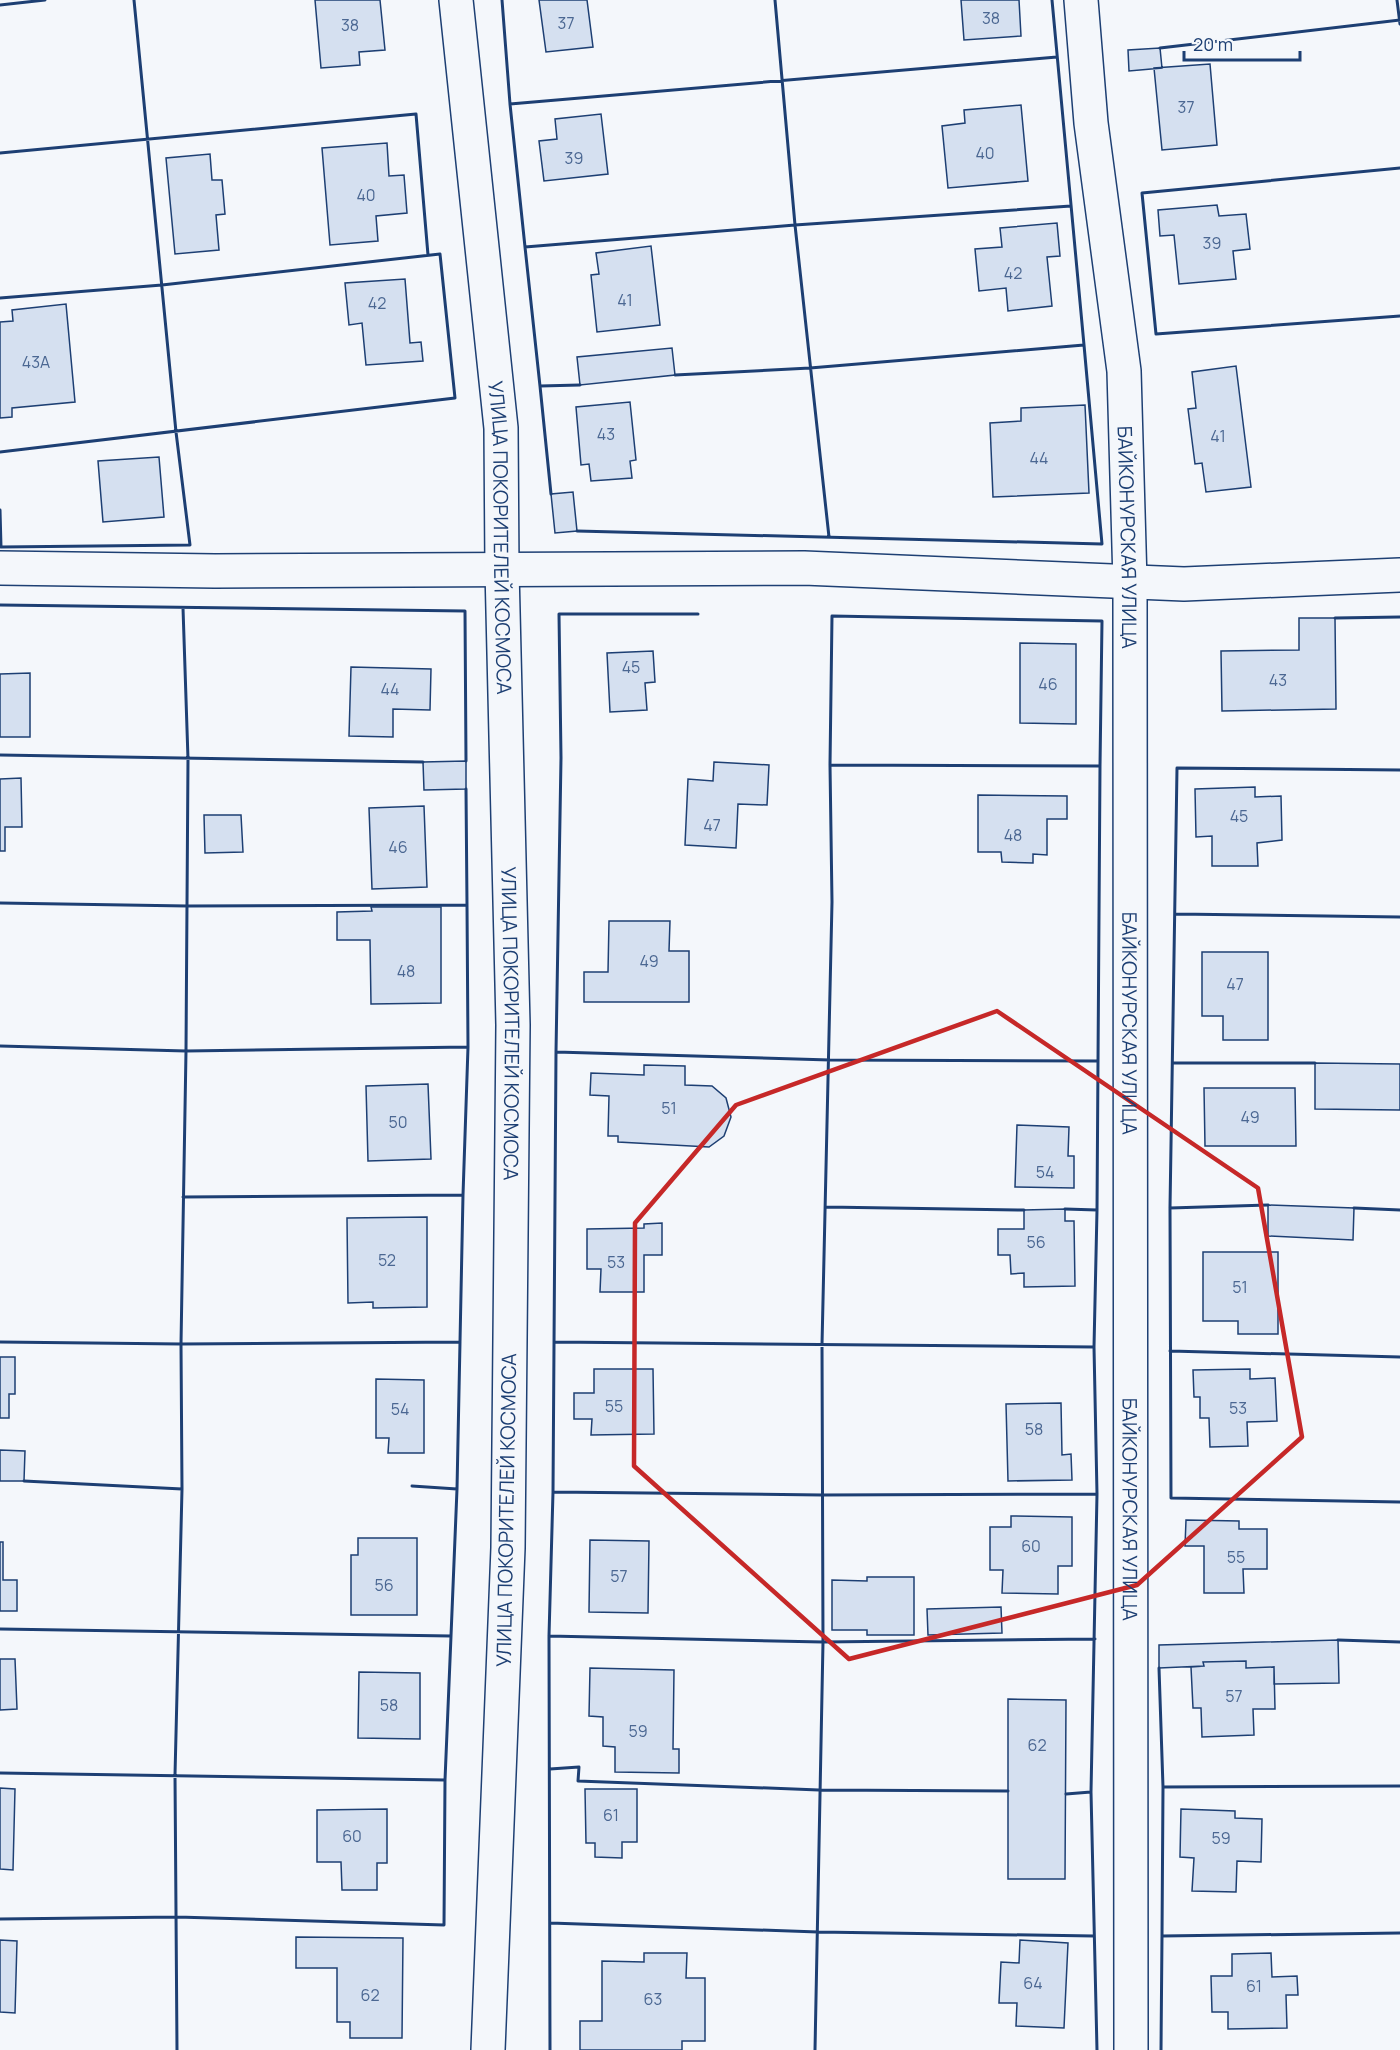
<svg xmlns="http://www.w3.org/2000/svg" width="1400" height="2050" viewBox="0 0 1400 2050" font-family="Manrope,sans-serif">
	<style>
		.building { fill: #d5e0f0; stroke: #1d3f73; stroke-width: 1.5 }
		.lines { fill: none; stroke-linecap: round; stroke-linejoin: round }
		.minor-casing { stroke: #1d3f73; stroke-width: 36 }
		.minor { stroke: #f4f7fb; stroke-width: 33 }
		.wall { stroke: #1d3f73; stroke-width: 3 }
		.marked { fill: none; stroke: #c62828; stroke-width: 4.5; stroke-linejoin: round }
		.labels { text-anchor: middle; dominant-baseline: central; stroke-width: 4.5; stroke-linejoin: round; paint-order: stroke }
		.number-label { font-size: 16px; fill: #4b6792 }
		.street-label { font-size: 20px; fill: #1d3f73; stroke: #f4f7fb }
	</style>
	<rect width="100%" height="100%" fill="#f4f7fb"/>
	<path class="building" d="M315,0H380L385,50L359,52L360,65L321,68Z
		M539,0H587L593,47L546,52Z
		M961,0H1019L1021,36L964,40Z
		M1160,48L1162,68L1129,71L1128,50Z
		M1210,64L1217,145L1162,150L1154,68Z
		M1021,105L1028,181L948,188L942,126L965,123L964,110Z
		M601,114L608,174L544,181L539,141L557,139L555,119Z
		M387,143L389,176L404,175L407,213L376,216L378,241L330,245L322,148Z
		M210,154L212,180H222L225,214L216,215L219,250L175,254L166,158Z
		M1217,205L1219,216L1246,214L1250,249L1233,251L1236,279L1179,284L1174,235L1160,236L1158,210Z
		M1057,223L1060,256L1047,257L1052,306L1008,311L1006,288L979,291L975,249L1002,247L1000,228Z
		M651,246L660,325L597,332L591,275L599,274L596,253Z
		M405,279L410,343L421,342L423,361L366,365L362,323L349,325L345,283Z
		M66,304L75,402L12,408V417L0,418V322L13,321L12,310Z
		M672,348L675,375L580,385L577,357Z
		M1236,366L1251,487L1206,492L1202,463L1195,464L1188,409L1196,408L1192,372Z
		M630,402L636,460L630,461L632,478L591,481L589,464L581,465L576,407Z
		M1085,405L1089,493L993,497L990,423L1021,421V408Z
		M159,457L164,517L103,522L98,461Z
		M573,492L577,531L555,533L551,494Z
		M1299,618H1335L1336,709L1222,711L1221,651L1299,650Z
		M1020,643L1076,644V724L1020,723Z
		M653,651L655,682L645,683L647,710L610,712L607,653Z
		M351,667L431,669L430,710L393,709V737L349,736Z
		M30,673V737H0V674Z
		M466,761V789L424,790L423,762Z
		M714,762L769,765L767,805L738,804L736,848L685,845L688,779L713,781Z
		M21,778L22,827H5V851H0V779Z
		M1255,787V797L1281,796L1282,840L1257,843L1258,866H1212V836L1196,837L1195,789Z
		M978,795L1067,796V819H1047V855L1033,854V863L1002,862L1001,852H978Z
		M424,806L427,887L372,889L369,808Z
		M204,815H241L243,852L205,853Z
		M371,907H441V1003L371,1004L370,940H337V912L372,911Z
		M609,921H670L669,951H689V1002H584V972H608Z
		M1202,952H1268V1040H1223V1016H1202Z
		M1315,1063L1400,1064V1110L1315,1109Z
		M644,1065L685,1066V1085L712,1086L726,1098L731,1117L724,1136L709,1147L618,1142V1136H608L609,1096L590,1095L591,1073L644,1075Z
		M428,1084L431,1159L368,1161L366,1086Z
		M1204,1088H1295L1296,1146H1205Z
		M1017,1125L1069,1127L1068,1156H1074V1188L1015,1187Z
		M1268,1205L1354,1208L1353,1240L1268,1236Z
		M1065,1209V1221H1074L1075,1286L1024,1287V1273L1011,1274L1010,1255H998V1229H1024V1210Z
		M427,1217V1307L373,1308V1302L348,1303L347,1218Z
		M662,1223V1255H644V1292H600L601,1269H587V1229L644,1228V1224Z
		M1203,1252H1278V1334H1238V1321H1203Z
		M0,1357H15V1394H9V1418H0Z
		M594,1369H653L654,1434L591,1435L592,1419H574V1393H594Z
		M1250,1369V1379L1275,1378L1277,1421L1247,1422L1248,1446L1210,1447L1209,1418H1200V1397H1194L1193,1370Z
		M376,1379L424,1380V1453H388L389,1438H376Z
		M1061,1403L1062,1455L1071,1454L1072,1480L1008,1481L1006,1404Z
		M0,1450L25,1451L24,1481H0Z
		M1011,1516L1072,1517V1566H1058V1594L1002,1593L1003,1570H990V1527H1011Z
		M1186,1520L1239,1521V1529H1267V1569H1243L1244,1593H1204V1546H1185Z
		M358,1538H417V1615H351V1555H358Z
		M590,1540L649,1541L648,1613L589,1612Z
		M0,1542H3V1580H17V1611H0Z
		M867,1577H914V1635H867V1630H832V1580L867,1581Z
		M1001,1607L1002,1633L928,1635L927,1609Z
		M1338,1640L1339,1683L1274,1684V1667L1246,1668V1661L1203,1662L1204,1666L1159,1668V1645Z
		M0,1659H15L17,1709L0,1710Z
		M1246,1661V1668L1274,1667L1275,1709H1253L1254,1735L1202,1737L1201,1708H1193L1191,1667L1204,1666L1203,1662Z
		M590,1668L674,1670L673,1749H679V1773L615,1772V1747L603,1746V1717L589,1716Z
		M359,1672L420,1673V1739L358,1738Z
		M1008,1699L1066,1700L1065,1879H1008Z
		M0,1788L15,1789L13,1870L0,1869Z
		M585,1789H637V1842H622V1858L595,1857V1843H586Z
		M387,1809V1863H377V1890H342L341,1862H317V1810Z
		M1181,1809L1235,1811V1818L1262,1819L1261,1862L1237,1861L1236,1892L1192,1891L1194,1858L1180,1857Z
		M296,1937L403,1938L402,2038H350V2022H337V1968H296Z
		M0,1940L17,1941L15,2013L0,2012Z
		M1020,1940L1068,1943L1064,2028L1016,2026L1017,2003H999L1001,1962L1019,1963Z
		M644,1953H687L686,1978H705V2041H682V2050H580V2021H602V1961L644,1962Z
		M1271,1953L1272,1977L1297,1976L1298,1995H1286L1287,2028L1228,2029V2012H1212L1211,1976H1232V1954Z"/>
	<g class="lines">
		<defs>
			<g id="minor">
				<path id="s1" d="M456,0L501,428L502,570L513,1025L508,1548L488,2050"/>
				<path id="s2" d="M1081,0L1091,123L1124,371L1130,582L1131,2050"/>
				<path d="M0,568L215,571L804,568L1184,584L1400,575"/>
			</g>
		</defs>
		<use href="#minor" class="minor-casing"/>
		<use href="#minor" class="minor"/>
		<path class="wall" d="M502,0L510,104L1057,57
			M775,0L795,225L829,537
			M1397,0L1400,24
			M0,5L45,0
			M1160,48L1400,20
			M510,104L525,247L795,225L1071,206
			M0,153L416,114L428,255
			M1400,168L1142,193L1156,334L1400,316
			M525,247L540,386L580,385
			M0,298L162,285L440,254L455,398L0,452
			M675,375L810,368L1084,345L1052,0
			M540,386L551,494
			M0,510L1,547L190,545L176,432L134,0
			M577,531L1102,544L1084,345
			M0,605L465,611L466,761
			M1335,618L1400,617
			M0,755L423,762
			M830,765L1100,766L1097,1210L1094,1347L1097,1494L1091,1792L1097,2050
			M1400,770L1177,768L1170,1208L1171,1498L1400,1502
			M0,903L187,906L467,905L466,789
			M1176,914L1400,917
			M0,1046L186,1051L468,1047L467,905
			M556,1052L830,1060L1098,1061
			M1173,1063H1315
			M183,1197L463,1195L468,1047
			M826,1207L1024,1210
			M1170,1208L1268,1205
			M1354,1208L1400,1210
			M1065,1209L1097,1210
			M0,1342L181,1344L460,1342L457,1489L412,1486
			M460,1342L463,1195
			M554,1342L1094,1347
			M1170,1351L1400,1357
			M24,1481L182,1489
			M553,1492L822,1495L1097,1494
			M0,1629L451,1636L457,1489
			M549,1636L823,1642L1095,1639
			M1338,1640L1400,1642
			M1159,1668L1163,1787L1400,1786
			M550,1769L579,1767L578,1781L819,1790L1008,1791
			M0,1773L445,1780
			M1163,1787L1162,1936L1400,1933
			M1066,1794L1091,1792
			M0,1919L177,1917L444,1925L445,1780L451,1636
			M550,1923L818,1932L1094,1936
			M177,2050L175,1775L182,1489L181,1344L186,1051L188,759L183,608
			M550,2050L549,1636L553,1492L556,1052L561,758L559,614H698
			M815,2050L823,1642L822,1345L832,902L830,765L832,616L1102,621L1100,766
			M1161,2050L1162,1936"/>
	</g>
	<path class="marked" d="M997,1011L1258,1188L1302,1437L1137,1585L849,1659L634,1466L635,1223L736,1105Z"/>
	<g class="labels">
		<g class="number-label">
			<text x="991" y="18">38</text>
			<text x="566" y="23">37</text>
			<text x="350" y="25">38</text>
			<text x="1186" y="107">37</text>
			<text x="985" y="153">40</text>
			<text x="574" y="158">39</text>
			<text x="366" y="195">40</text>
			<text x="1212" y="243">39</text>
			<text x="1013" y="273">42</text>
			<text x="625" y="300">41</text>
			<text x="377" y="303">42</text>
			<text x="36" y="362">43А</text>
			<text x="606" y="434">43</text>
			<text x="1218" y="436">41</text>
			<text x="1039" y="458">44</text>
			<text x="631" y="667">45</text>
			<text x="1278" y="680">43</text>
			<text x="1048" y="684">46</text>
			<text x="390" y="689">44</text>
			<text x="1239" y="816">45</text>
			<text x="712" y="825">47</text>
			<text x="1013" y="835">48</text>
			<text x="398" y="847">46</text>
			<text x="649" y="961">49</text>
			<text x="406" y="971">48</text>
			<text x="1235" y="984">47</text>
			<text x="669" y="1108">51</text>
			<text x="1250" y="1117">49</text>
			<text x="398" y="1122">50</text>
			<text x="1045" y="1172">54</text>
			<text x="1036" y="1242">56</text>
			<text x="387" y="1260">52</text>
			<text x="616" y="1262">53</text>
			<text x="1240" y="1287">51</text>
			<text x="614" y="1406">55</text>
			<text x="1238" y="1408">53</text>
			<text x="400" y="1409">54</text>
			<text x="1034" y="1429">58</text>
			<text x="1031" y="1546">60</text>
			<text x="1236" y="1557">55</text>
			<text x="619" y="1576">57</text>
			<text x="384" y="1585">56</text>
			<text x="1234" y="1696">57</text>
			<text x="389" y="1705">58</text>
			<text x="638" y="1731">59</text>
			<text x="1037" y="1745">62</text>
			<text x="611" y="1815">61</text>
			<text x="352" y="1836">60</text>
			<text x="1221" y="1838">59</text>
			<text x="1033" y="1983">64</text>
			<text x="1254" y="1986">61</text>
			<text x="370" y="1995">62</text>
			<text x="653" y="1999">63</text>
		</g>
		<g class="street-label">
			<text stroke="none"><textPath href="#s1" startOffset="540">УЛИЦА ПОКОРИТЕЛЕЙ КОСМОСА</textPath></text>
			<text stroke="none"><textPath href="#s2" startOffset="540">БАЙКОНУРСКАЯ УЛИЦА</textPath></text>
			<text stroke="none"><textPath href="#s1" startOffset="1026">УЛИЦА ПОКОРИТЕЛЕЙ КОСМОСА</textPath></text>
			<text stroke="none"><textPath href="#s2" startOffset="1026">БАЙКОНУРСКАЯ УЛИЦА</textPath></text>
			<text transform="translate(506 1510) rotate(-89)">УЛИЦА ПОКОРИТЕЛЕЙ КОСМОСА</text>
			<text stroke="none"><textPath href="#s2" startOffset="1512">БАЙКОНУРСКАЯ УЛИЦА</textPath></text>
		</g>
	</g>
	<path d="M1184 51v9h116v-9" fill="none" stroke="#1d3f73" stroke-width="3"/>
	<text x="1193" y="51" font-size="18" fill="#1d3f73" stroke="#f4f7fb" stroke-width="4.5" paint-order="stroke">20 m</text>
</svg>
